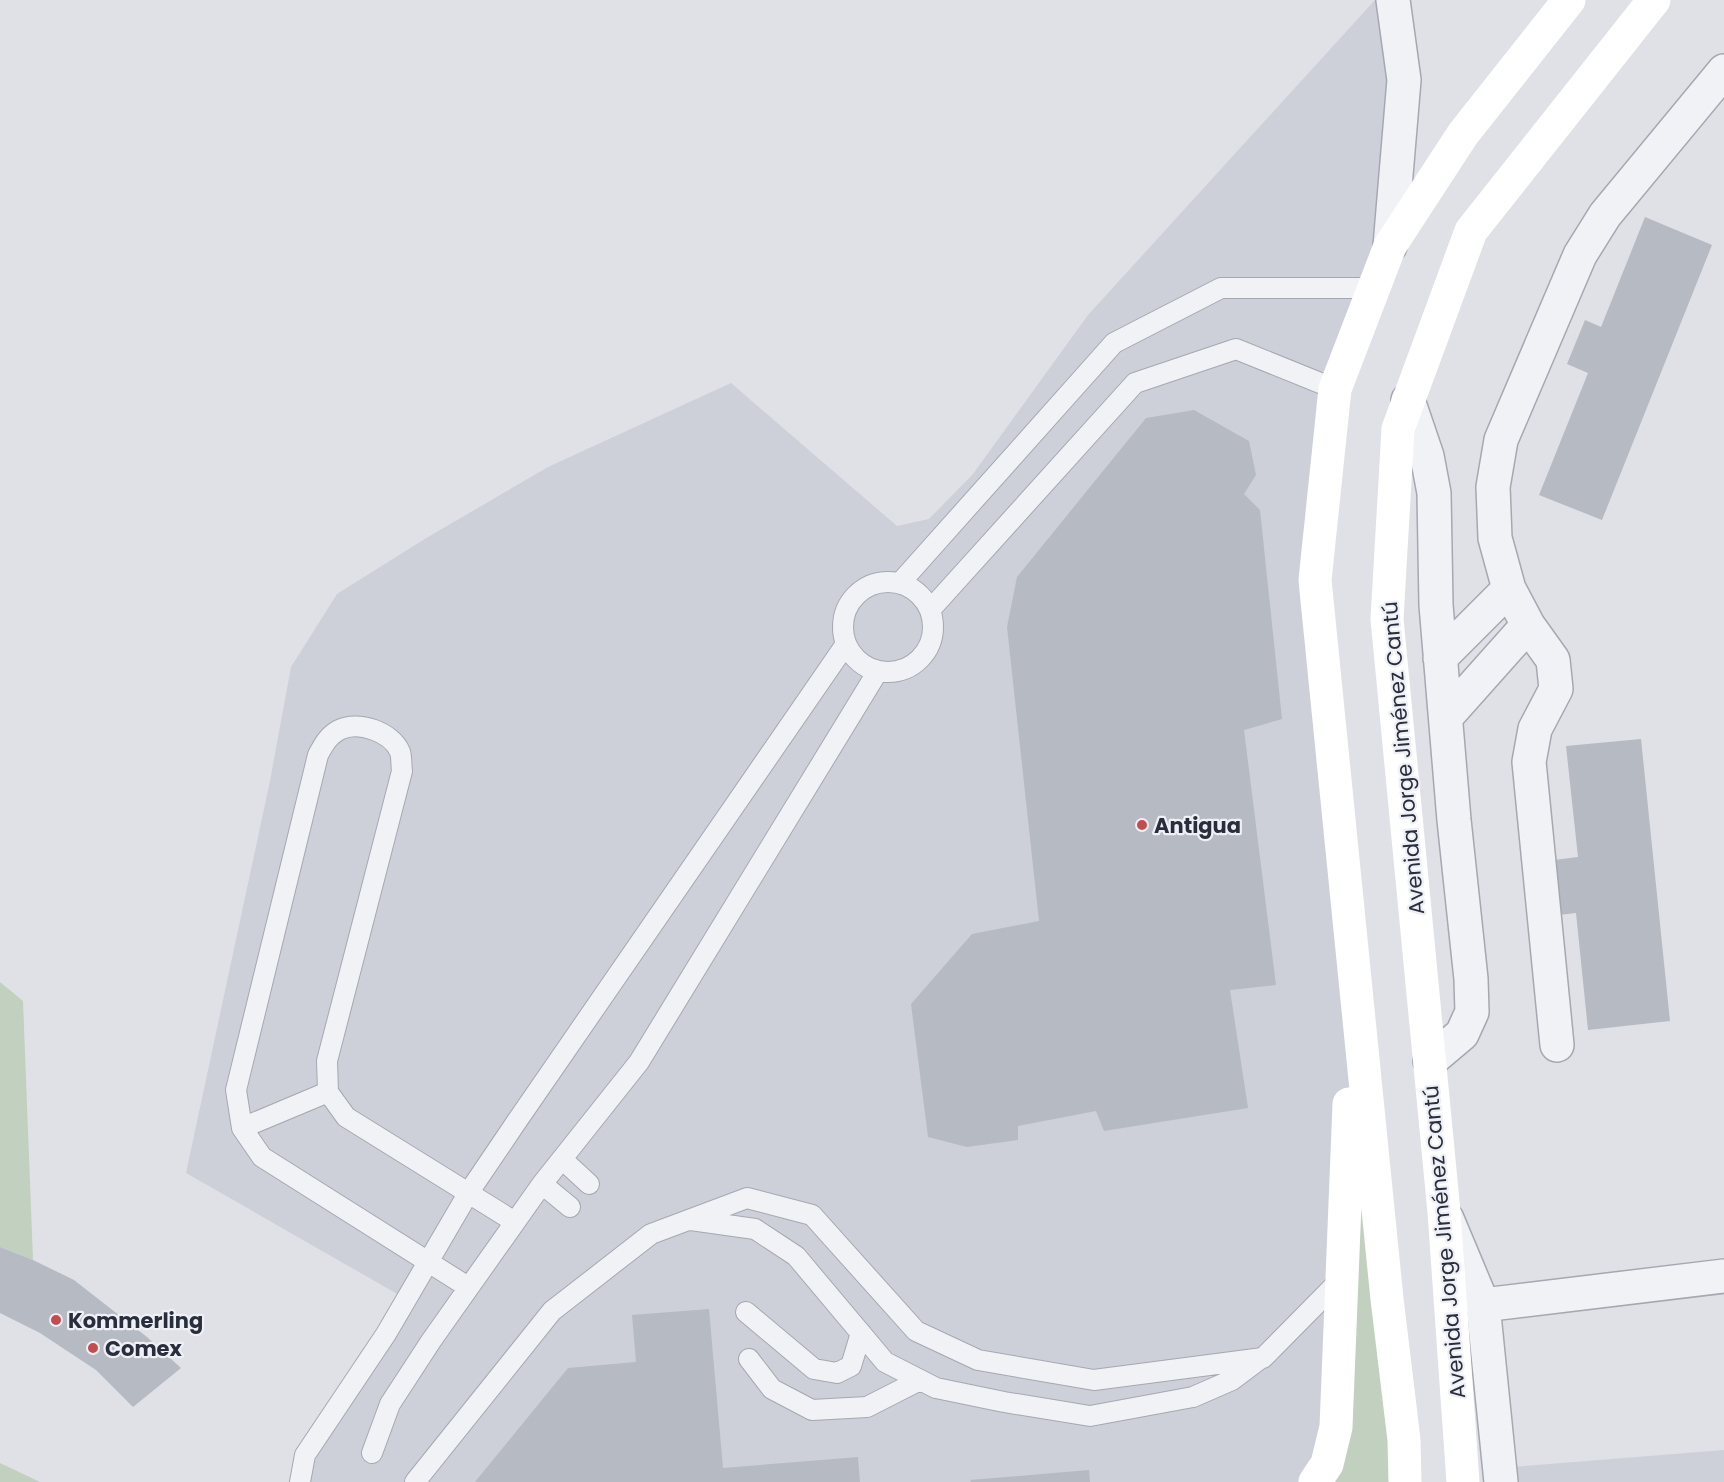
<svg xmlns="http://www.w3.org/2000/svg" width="1724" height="1482" viewBox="0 0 1724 1482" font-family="Poppins,sans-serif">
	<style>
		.built { fill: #cdd0d9 }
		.green { fill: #c2d0c0 }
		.building { fill: #b6bac3 }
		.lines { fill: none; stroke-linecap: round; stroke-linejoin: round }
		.service-casing { stroke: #a5a8b1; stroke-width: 22 }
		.minor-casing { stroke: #a5a8b1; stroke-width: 36 }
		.tertiary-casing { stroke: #a5a8b1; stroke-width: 36 }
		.service { stroke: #f1f2f6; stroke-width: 20 }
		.minor { stroke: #f1f2f6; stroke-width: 33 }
		.tertiary { stroke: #f1f2f6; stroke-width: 33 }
		.secondary { stroke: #fff; stroke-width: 33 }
		.poi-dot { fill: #c44c4e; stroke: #eef0f5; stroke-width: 2 }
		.labels { text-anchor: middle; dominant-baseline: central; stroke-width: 4.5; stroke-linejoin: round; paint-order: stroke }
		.street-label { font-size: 21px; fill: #292e3d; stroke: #eef0f5 }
		.poi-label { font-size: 21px; font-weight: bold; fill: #292e3d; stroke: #eef0f5; text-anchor: start }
	</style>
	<rect width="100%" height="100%" fill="#dfe1e7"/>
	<path class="built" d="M1375,0H1393L1390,246L1335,389L1315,580L1354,979L1340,1372L1315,1482H300L406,1299L186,1173L270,781L291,667L337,594L423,540L548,467L731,383L897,526L929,519L973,474L1088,315Z
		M1724,1450V1482H1501L1500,1468Z"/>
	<path class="green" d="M1354,979L1405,1482H1315L1336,1427Z
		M0,982L23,1001L33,1260L0,1247Z
		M0,1463L40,1482H0Z"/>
	<path class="building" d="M1645,217L1712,245L1602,520L1539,495L1588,373L1567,364L1585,320L1601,327Z
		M1194,410L1249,441L1256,475L1244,494L1260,510L1282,719L1244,730L1276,985L1230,990L1248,1108L1104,1131L1096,1111L1018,1126V1140L967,1147L928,1137L911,1004L972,934L1039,921L1007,627L1017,577L1146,418Z
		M1641,739L1670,1021L1588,1030L1576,913L1559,915L1554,860L1578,857L1566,746Z
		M0,1247L33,1260L74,1280L147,1337L181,1368L133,1407L96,1370L40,1333L0,1313Z
		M709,1309L723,1468L858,1457L860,1482H475L568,1368L636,1362L632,1315Z
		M1089,1470L1090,1482H971L970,1480Z"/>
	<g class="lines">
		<defs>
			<path id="service" d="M843 627a45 45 0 1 1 90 0a45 45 0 1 1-90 0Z
				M900,583L1114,343L1221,288H1374
				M930,610L1135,383L1236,349L1335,389
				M242,1128L328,1092
				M563,1160L589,1184
				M542,1184L570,1207
				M691,1220L755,1229L796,1256L885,1362L936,1388L1004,1402L1090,1416L1193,1397L1232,1380L1260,1359
				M468,1287L262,1157L242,1128L236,1090L318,755C324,744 328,736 339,730C358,720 392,732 400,752C402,758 401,766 402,771L327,1061L328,1092L346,1117L515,1222
				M746,1312L814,1369L837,1373L851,1366L861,1333
				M749,1359L772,1389L812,1410L867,1407L920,1380
				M372,1453L390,1404L431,1341L542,1184L639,1062L878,671
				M300,1482L305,1455L386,1334L469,1192L517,1121L846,644
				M415,1482L552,1311L651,1234L747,1198L812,1215L916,1331L978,1360L1094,1380L1263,1358L1343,1277"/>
			<path id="minor" d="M1408,400L1427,456L1434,493L1436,605L1454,820L1471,979L1472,1012L1462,1034L1430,1061
				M1440,658L1509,589
				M1446,717L1528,625
				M1557,1045L1529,762L1535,729L1556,689L1553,660L1528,625L1509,589L1495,538L1493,487L1501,440L1580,255L1605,215L1724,71
				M1483,1305L1724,1276"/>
			<path id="tertiary" d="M1390,246L1404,80L1393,0
				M1447,1219L1483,1305L1501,1482"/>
		</defs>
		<use href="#service" class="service-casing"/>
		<use href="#minor" class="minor-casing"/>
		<use href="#tertiary" class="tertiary-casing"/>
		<use href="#service" class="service"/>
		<use href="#minor" class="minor"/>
		<use href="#tertiary" class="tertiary"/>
		<path class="secondary" d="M1315,1482L1327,1464L1336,1427L1349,1104
			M1405,1482L1404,1440L1387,1299L1315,580L1335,389L1390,246L1463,134L1569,0
			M1463,1482L1444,1212L1387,619L1398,429L1471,231L1654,0"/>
	</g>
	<g class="poi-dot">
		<circle cx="1142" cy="825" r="6"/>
		<circle cx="56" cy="1320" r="6"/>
		<circle cx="93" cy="1348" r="6"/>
	</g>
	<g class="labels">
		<g class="street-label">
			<text transform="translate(1403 758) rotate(-95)">Avenida Jorge Jiménez Cantú</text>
			<text transform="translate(1444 1242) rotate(-95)">Avenida Jorge Jiménez Cantú</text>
		</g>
		<g class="poi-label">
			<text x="1154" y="825">Antigua</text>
			<text x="68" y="1320">Kommerling</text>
			<text x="105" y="1348">Comex</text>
		</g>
	</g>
</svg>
